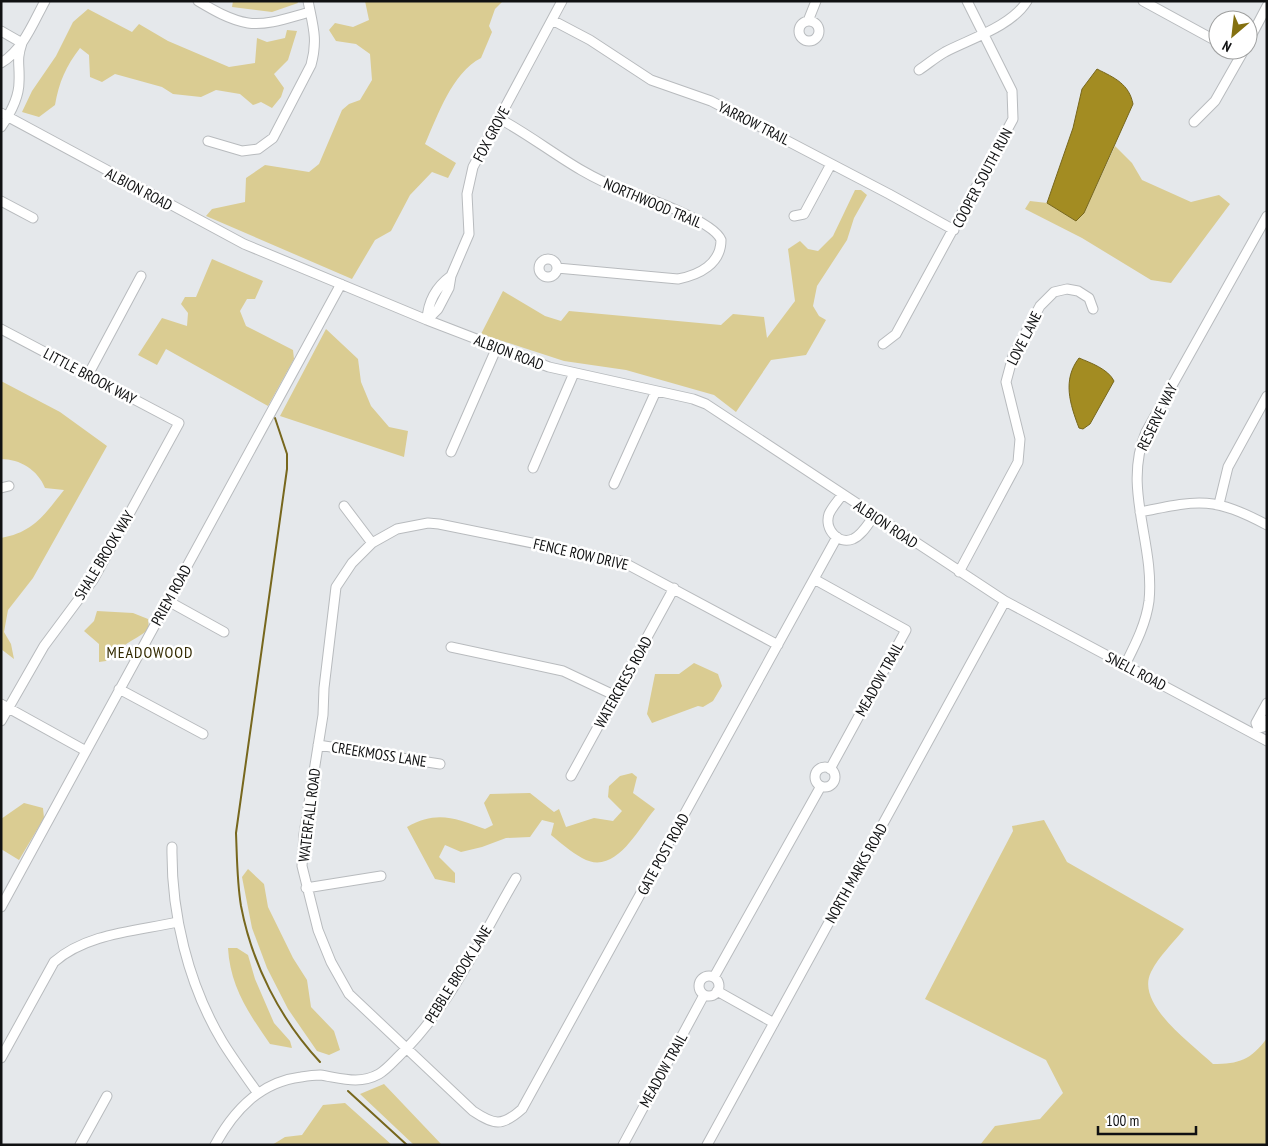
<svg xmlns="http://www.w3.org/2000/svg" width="1268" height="1146" viewBox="0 0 1268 1146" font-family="'PT Sans Narrow',sans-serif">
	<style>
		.green { fill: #dacc92 }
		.water { fill: #a38c22; stroke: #77671d }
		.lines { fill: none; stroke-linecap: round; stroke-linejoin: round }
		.stream { stroke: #77671d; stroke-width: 2 }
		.minor-casing { stroke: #b8bbbe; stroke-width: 11 }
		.minor { stroke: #fff; stroke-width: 9 }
		.labels { text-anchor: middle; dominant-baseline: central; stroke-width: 5; stroke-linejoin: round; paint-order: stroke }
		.street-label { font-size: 15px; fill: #101112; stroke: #fff }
		.neighbourhood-label { font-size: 16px; letter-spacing: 1px; fill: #332a00; stroke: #fff }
	</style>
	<rect width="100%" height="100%" fill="#e5e8eb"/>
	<path class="green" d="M233,1H297L298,3L272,12L232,7Z
		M365,1H503L495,9L489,26L492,32L481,58C452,73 438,115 425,144L456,163L448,178L432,172L410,195L391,231L375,240L352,279L206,216L212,209L245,202L246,178L265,165L309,172L319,164L342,110L349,104L360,100L372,80L370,54L356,44L336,41L329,30L335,23L353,27L369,20Z
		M88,9L132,32L139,24L168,41L229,67L255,63L257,38L267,42L285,38L287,30L297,31L288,60L274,74L284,88L281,97L272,108L261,102L253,105L240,94L216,90L201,97L173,94L162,87L115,74L102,82L90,77L89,55L80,48C66,66 59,82 55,105L39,117L22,112L32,91L56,56L73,22Z
		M1115,146L1132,163L1142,180L1191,202L1219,195L1230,204L1171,283L1151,280L1082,238L1025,209L1030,201L1047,203L1076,221L1084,213Z
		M855,190H861L867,195L854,218L847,240L817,286L813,306L819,316L826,320L806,355L771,360L736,412L714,395L626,370L564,361L481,334L503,291L545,316L561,321L569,311L721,325L733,314L764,317L767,338L795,301L788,249L800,241L808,249L818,251L833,236Z
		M212,259L263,281L255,299H247L240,311L246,326L293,350L294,359L268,406L166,349L157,365L138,355L162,318L187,326L188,313L181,304L185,297H196Z
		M326,329L358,359L361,382L371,406L389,427L408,431L404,457L280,416Z
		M1,381L60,412L107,446L33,578L8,610L4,632L11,644L14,659L1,649V538C34,532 44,515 64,490L45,488C38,470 20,459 1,459Z
		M97,611L133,613L148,619L149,629C133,642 119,645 106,661L99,662V644L84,631L94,621Z
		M694,663L718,674L722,686L713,701L703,707L698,706L652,723L647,714L655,674H679Z
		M632,773L637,777L633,793L655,809C637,830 615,877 582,858C571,852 561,843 551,835L554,823L542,820L530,837L506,838L482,847L461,852L445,845L439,857L455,873V883L435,879L407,827C437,810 455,818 485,829L493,825L484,803L490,794L530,793L554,812L559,809L566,827L594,818L613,821L622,811L608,797L609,786L620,776Z
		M24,803L43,808L44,818L19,860L1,849V819Z
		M1044,820L1067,862L1184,929C1174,942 1159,956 1151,972C1135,1004 1191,1043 1213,1064C1239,1064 1251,1060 1267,1038V1145H980L995,1126L1040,1119L1063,1093L1046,1060L925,999L1013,831L1012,826Z
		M248,869L264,884L268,907L293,958L307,980L311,1007L334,1031L340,1050L329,1055L317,1051L288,1009L267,968L252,928L242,877Z
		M228,948H237L248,955L255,979L274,1023L290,1041L292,1048L270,1044C249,1014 230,986 228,948Z
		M384,1084L442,1145H414L360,1094Z
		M345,1103L392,1145H272L285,1137L302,1135L323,1105Z"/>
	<path class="water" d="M1097,69C1115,78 1129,84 1133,104L1084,213L1076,221L1047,203L1073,128L1082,89Z
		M1079,358C1091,363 1108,369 1114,381L1090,424L1083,429L1079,428C1070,404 1062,380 1079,358Z"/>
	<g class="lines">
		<path class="stream" d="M275,418L287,454V469L236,833C237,857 237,882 241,906C252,964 280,1019 320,1062
			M348,1091L407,1145"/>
		<defs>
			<path id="minor" d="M198,1C213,10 230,20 248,23C267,26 291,17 310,12
				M1143,1L1218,42
				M552,20L590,40L651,80L711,101L889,194L954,230
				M808,21L816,1
				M799 31a10 10 0 1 1 20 0a10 10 0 1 1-20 0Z
				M1,31L22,43
				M1248,42L1267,6
				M1,63C23,50 33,23 45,1
				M919,70C928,64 936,57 945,52C970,39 1012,26 1027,1
				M1,113L244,244L427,320L549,367L693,399L706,404L1005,601L1267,741
				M500,119C541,141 576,173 621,189C642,196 714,221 721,240C721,264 699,275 678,279L557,268
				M1194,122L1215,101L1244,50
				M1,127C10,114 19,98 19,82C20,64 16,61 22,43
				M208,141L242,151L258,149L273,138L311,65C318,40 313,26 308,1
				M1,201L33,218
				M794,216L804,214L831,164
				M539 268a9 9 0 1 1 18 0a9 9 0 1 1-18 0Z
				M427,320L438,309L449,288L451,276L469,234L467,194L473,167L562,1
				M427,320C428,301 436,287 451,276
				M1,329L179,423L93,580L44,646L1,721
				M883,344L896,334L1013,119L1012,91L967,1
				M88,375L141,276
				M451,452L497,347
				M533,468L574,373
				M614,484L656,391
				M1,488L9,486
				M842,495C838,501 832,507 829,514C824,529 838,545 853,539C862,535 868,524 874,516
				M1219,504L1228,467L1267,396
				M344,506L372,543
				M1140,512C1199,500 1212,496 1267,525
				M959,572L1018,462L1020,439L1006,382L1013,356L1040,306L1054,292L1067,289L1078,291L1089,298L1093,309
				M814,579L906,630L830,769
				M168,601L224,632
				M778,645L621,561L439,524L428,523L397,529L372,543L352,563L336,587L324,688L323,715L304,834L302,866L318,930L331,962L349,994L473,1111C494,1125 502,1127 522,1109L837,537
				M451,647L563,671L616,696
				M1125,665C1135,645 1146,624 1149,601C1155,543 1122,488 1146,432L1267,216
				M119,689L203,734
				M1267,703L1256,723L1258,728L1263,727L1267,720
				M1,704L86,751
				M318,745L440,764
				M815 777a10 10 0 1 1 20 0a10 10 0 1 1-20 0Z
				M571,776L674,588
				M172,847C171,913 188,984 222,1041C233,1059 245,1075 257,1092
				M306,888L381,876
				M1,907L341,284
				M699 986a10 10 0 1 1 20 0a10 10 0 1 1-20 0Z
				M714,977L821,786
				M717,991L774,1023
				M1,1058L54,962C87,933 137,931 178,922
				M80,1145L107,1096
				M215,1145C234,1110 260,1082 301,1077C307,1076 314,1075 320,1075C341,1078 359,1085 379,1074C386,1070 393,1062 399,1056C450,1007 480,939 516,878
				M623,1145L704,995
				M707,1145L1005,601"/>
		</defs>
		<use href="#minor" class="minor-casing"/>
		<use href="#minor" class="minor"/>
	</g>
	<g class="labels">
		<g class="street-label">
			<text transform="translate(754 123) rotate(27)">YARROW TRAIL</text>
			<text transform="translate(491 134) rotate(-62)">FOX GROVE</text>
			<text transform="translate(982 178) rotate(-62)">COOPER SOUTH RUN</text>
			<text transform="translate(139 189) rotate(28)">ALBION ROAD</text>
			<text transform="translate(653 203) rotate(23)">NORTHWOOD TRAIL</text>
			<text transform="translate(1024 338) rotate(-63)">LOVE LANE</text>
			<text transform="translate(509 352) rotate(21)">ALBION ROAD</text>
			<text transform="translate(90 376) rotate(28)">LITTLE BROOK WAY</text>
			<text transform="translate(1157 417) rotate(-64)">RESERVE WAY</text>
			<text transform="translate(886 524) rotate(34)">ALBION ROAD</text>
			<text transform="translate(581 554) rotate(13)">FENCE ROW DRIVE</text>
			<text transform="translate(104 555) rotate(-59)">SHALE BROOK WAY</text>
			<text transform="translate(171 595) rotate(-61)">PRIEM ROAD</text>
			<text transform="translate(1136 671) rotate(28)">SNELL ROAD</text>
			<text transform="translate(879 679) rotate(-61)">MEADOW TRAIL</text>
			<text transform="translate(623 682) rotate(-61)">WATERCRESS ROAD</text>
			<text transform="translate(379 754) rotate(9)">CREEKMOSS LANE</text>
			<text transform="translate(309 815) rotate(-83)">WATERFALL ROAD</text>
			<text transform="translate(663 854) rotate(-61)">GATE POST ROAD</text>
			<text transform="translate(856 873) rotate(-61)">NORTH MARKS ROAD</text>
			<text transform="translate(458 974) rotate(-58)">PEBBLE BROOK LANE</text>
			<text transform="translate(663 1070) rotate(-61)">MEADOW TRAIL</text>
		</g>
		<g class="neighbourhood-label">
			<text x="150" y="652">MEADOWOOD</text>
		</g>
	</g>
	<rect width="1268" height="1146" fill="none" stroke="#101112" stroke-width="5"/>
	<g transform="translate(1233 35) rotate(208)"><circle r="24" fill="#ffffff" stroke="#9fa0a0"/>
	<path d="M0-4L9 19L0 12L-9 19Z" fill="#847010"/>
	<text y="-8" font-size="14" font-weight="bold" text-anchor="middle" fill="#101112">N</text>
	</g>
	<path d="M1098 1126v8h98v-8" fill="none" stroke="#101112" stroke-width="2.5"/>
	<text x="1106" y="1126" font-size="15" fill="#101112" stroke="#ffffff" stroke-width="4" paint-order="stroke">100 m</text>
</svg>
